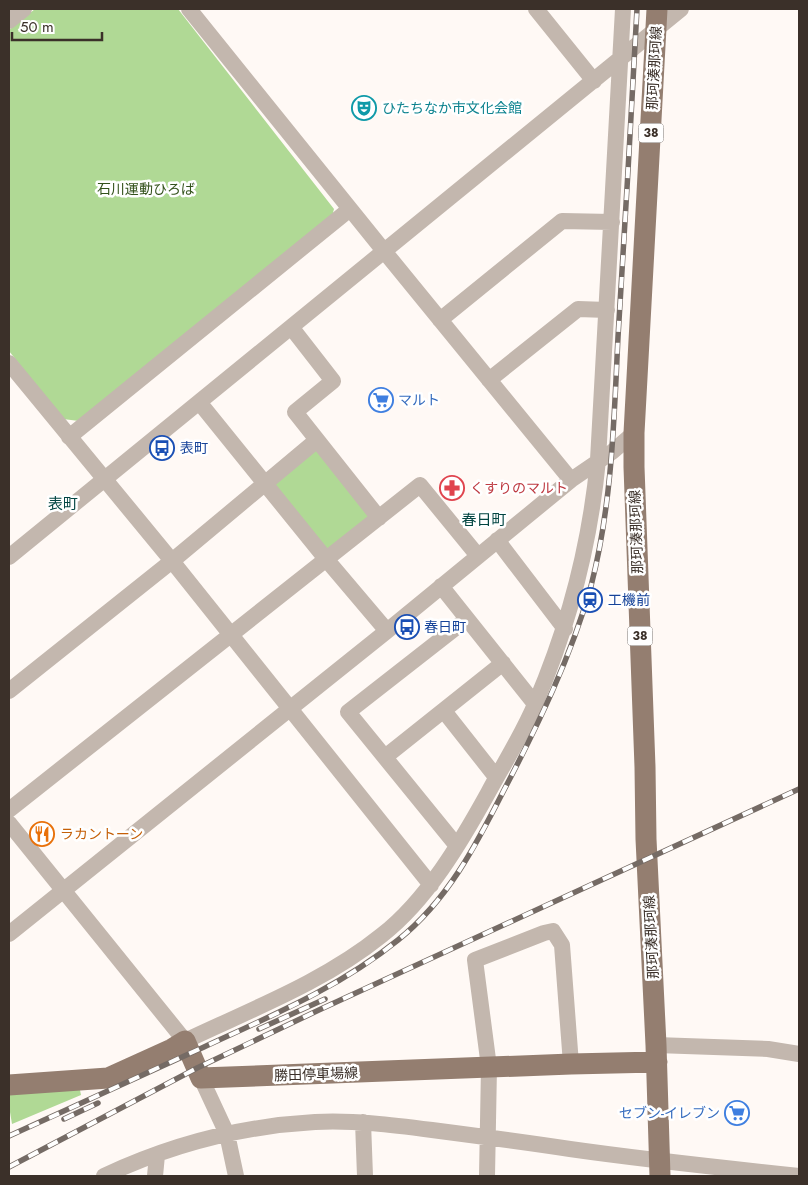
<svg xmlns="http://www.w3.org/2000/svg" width="808" height="1185" viewBox="0 0 808 1185" font-family="Jost,'Noto Sans JP',sans-serif">
	<style>
		.green { fill: #b0d995 }
		.lines { fill: none; stroke-linecap: round; stroke-linejoin: round }
		.minor { stroke: #c3b7ae; stroke-width: 16 }
		.major { stroke: #947e70; stroke-width: 21 }
		.rail-casing { stroke: #756b65; stroke-width: 5.5 }
		.rail { stroke: #fff; stroke-width: 4; stroke-dasharray: 11; stroke-linecap: butt }
		.labels { text-anchor: middle; dominant-baseline: central; stroke-width: 5; stroke-linejoin: round; paint-order: stroke }
		.shield { fill: #fff; stroke: #766e69; stroke-width: 1 }
		.shield-label { font-size: 12px; font-weight: bold; fill: #3b3029 }
		.street-label { font-size: 14px; fill: #3b3029; stroke: #fff }
		.culture-label { font-size: 14px; fill: #0d838f; stroke: #fff; text-anchor: start }
		.park-label { font-size: 14px; fill: #33521b; stroke: #fff }
		.shop-label { font-size: 14px; fill: #366cbe; stroke: #fff; text-anchor: start }
		.transit-label { font-size: 14px; fill: #164399; stroke: #fff; text-anchor: start }
		.health-label { font-size: 14px; fill: #be3a42; stroke: #fff; text-anchor: start }
		.food-label { font-size: 14px; fill: #c56008; stroke: #fff; text-anchor: start }
		.neighbourhood-label { font-size: 15px; fill: #024542; stroke: #fff }
	</style>
	<rect width="100%" height="100%" fill="#fff9f5"/>
	<path class="green" d="M35,9H178L334,209L332,216L79,421L63,419L9,351V30Z
		M317,440L379,518L326,559L265,483Z
		M79,1085L81,1095L12,1124L9,1106V1092Z"/>
	<g class="lines">
		<path class="minor" d="M189,9L384,251L571,480
			M536,9L594,81
			M9,21L24,9
			M440,320L562,221L612,222
			M291,327L333,381L295,412L379,518
			M9,363L172,561L431,885
			M489,380L578,309L607,310
			M199,402L326,559L387,631
			M69,437L350,209
			M497,540L565,629
			M9,557L681,9
			M441,586L535,704
			M9,691L172,561L317,440
			M444,711L496,777
			M385,757L503,663
			M9,810L420,485L478,556
			M9,823L185,1041C252,1009 324,982 382,935C427,900 461,842 488,793C504,763 523,734 536,702C569,625 590,544 598,460L623,9
			M457,846L348,712L467,619
			M9,934L387,631L571,480L612,452L634,433
			M656,1045L768,1049L799,1054
			M201,1078L227,1134L236,1176
			M363,1122L365,1176
			M104,1176C170,1145 243,1126 315,1122C354,1120 393,1125 432,1130C478,1136 524,1142 570,1149C647,1160 723,1168 799,1176
			M155,1176L157,1155
			M487,1176L489,1067L475,960L544,933L553,931L562,945L571,1064"/>
		<path class="major" d="M657,9L634,433V467L645,767L646,839L656,1045L660,1176
			M9,1085L108,1078L172,1049L185,1041L201,1078L571,1064L657,1062"/>
		<defs>
			<path id="rail" d="M259,1029L325,999
				M64,1119L98,1103
				M9,1136C74,1107 139,1076 204,1047C271,1016 340,987 398,940C448,900 476,845 504,790C538,725 571,657 591,586C612,505 614,420 618,337C625,228 631,118 637,9
				M9,1167L197,1068L321,1009L799,789"/>
		</defs>
		<use href="#rail" class="rail-casing"/>
		<use href="#rail" class="rail"/>
	</g>
	<defs>
		<symbol id="theatre-ring" viewBox="-11 -11 22 22"><circle r="9.5" fill="#fff" stroke="#0f9aa8" stroke-width="1.5"/><path d="M-5-5.5Q0-4 5-5.5V0Q5 5 0 6Q-5 5-5 0ZM-3.3-2.5H-1v1.5H-3.3ZM1-2.5H3.3v1.5H1ZM-2.8 1Q0 5.5 2.8 1Z" fill="#0f9aa8"/></symbol>
		<symbol id="supermarket-ring" viewBox="-11 -11 22 22"><circle r="9.5" fill="#fff" stroke="#3f7fe0" stroke-width="1.5"/><path d="M-6-5.5h2.5l.6 2H6L4.5 2H-2.5L-4.4-4H-6ZM-1.5 3.2a1.3 1.3 0 1 0 .1 0ZM3 3.2a1.3 1.3 0 1 0 .1 0Z" fill="#3f7fe0"/></symbol>
		<symbol id="bus-ring" viewBox="-11 -11 22 22"><circle r="9.5" fill="#fff" stroke="#1a4fb4" stroke-width="1.5"/><path d="M-5-6H5V4H4V6H2V4H-2V6H-4V4H-5ZM-3.5-4V0h7V-4ZM-3.5 1.2v1.5H-2V1.2ZM2 1.2v1.5H3.5V1.2Z" fill="#1a4fb4"/></symbol>
		<symbol id="pharmacy-ring" viewBox="-11 -11 22 22"><circle r="9.5" fill="#fff" stroke="#e0444e" stroke-width="1.5"/><path d="M-2-6h4v4h4v4h-4v4h-4v-4h-4v-4h4Z" fill="#e0444e"/></symbol>
		<symbol id="station-ring" viewBox="-11 -11 22 22"><circle r="9.5" fill="#fff" stroke="#1a4fb4" stroke-width="1.5"/><path d="M-3-6H3Q5-6 5-4V2Q5 4 3 4L4.5 6H3L1.5 4h-3L-3 6H-4.5L-3 4Q-5 4-5 2V-4Q-5-6-3-6ZM-3.5-4v3h7v-3ZM-3.5 1v1.5H-2V1ZM2 1v1.5H3.5V1Z" fill="#1a4fb4"/></symbol>
		<symbol id="restaurant-ring" viewBox="-11 -11 22 22"><circle r="9.5" fill="#fff" stroke="#e8710a" stroke-width="1.5"/><path d="M-5-6h1v4h1v-4h1v4h1v-4h1v5L-1.5 .5V6h-2V.5L-5-1ZM5-6V6H3V1.5H1.5Q1.5-4 5-6Z" fill="#e8710a"/></symbol>
	</defs>
	<g fill-rule="evenodd">
		<use href="#theatre-ring" x="350" y="94" width="28" height="28"/>
		<use href="#supermarket-ring" x="367" y="386" width="28" height="28"/>
		<use href="#bus-ring" x="148" y="434" width="28" height="28"/>
		<use href="#pharmacy-ring" x="438" y="474" width="28" height="28"/>
		<use href="#station-ring" x="576" y="586" width="28" height="28"/>
		<use href="#bus-ring" x="393" y="613" width="28" height="28"/>
		<use href="#restaurant-ring" x="28" y="820" width="28" height="28"/>
		<use href="#supermarket-ring" x="723" y="1099" width="28" height="28"/>
	</g>
	<g class="labels">
		<g class="shield">
			<rect x="638.5" y="123.5" width="25" height="19" rx="4"/>
			<rect x="627.5" y="626.5" width="25" height="19" rx="4"/>
		</g>
		<g class="shield-label">
			<text x="651" y="133">38</text>
			<text x="640" y="636">38</text>
		</g>
		<g class="street-label">
			<text transform="translate(654 68) rotate(-87)">那珂湊那珂線</text>
			<text transform="translate(636 532) rotate(-92)">那珂湊那珂線</text>
			<text transform="translate(651 937) rotate(-93)">那珂湊那珂線</text>
			<text transform="translate(316 1074) rotate(-2)">勝田停車場線</text>
		</g>
		<g class="culture-label">
			<text x="382" y="108">ひたちなか市文化会館</text>
		</g>
		<g class="park-label">
			<text x="146" y="189">石川運動ひろば</text>
		</g>
		<g class="shop-label">
			<text x="398" y="400">マルト</text>
			<text x="720" y="1113" text-anchor="end">セブン-イレブン</text>
		</g>
		<g class="transit-label">
			<text x="180" y="448">表町</text>
			<text x="608" y="600">工機前</text>
			<text x="424" y="627">春日町</text>
		</g>
		<g class="health-label">
			<text x="470" y="488">くすりのマルト</text>
		</g>
		<g class="food-label">
			<text x="60" y="834">ラカントーン</text>
		</g>
		<g class="neighbourhood-label">
			<text x="63" y="504">表町</text>
			<text x="484" y="520">春日町</text>
		</g>
	</g>
	<rect width="808" height="1185" fill="none" stroke="#3b3029" stroke-width="20"/>
	<path d="M12 32v8h90v-8" fill="none" stroke="#3b3029" stroke-width="2.5"/>
	<text x="20" y="32" font-size="15" fill="#3b3029" stroke="#ffffff" stroke-width="4" paint-order="stroke">50 m</text>
</svg>
